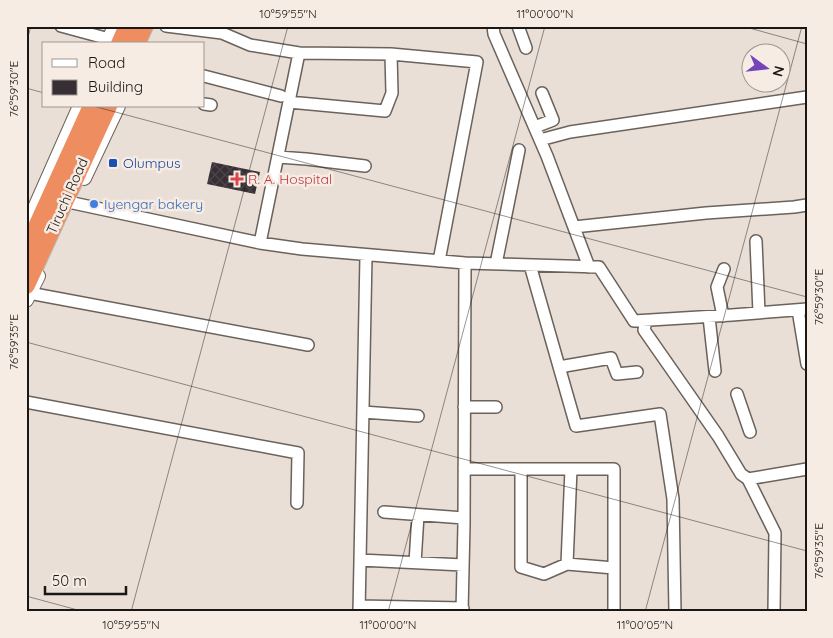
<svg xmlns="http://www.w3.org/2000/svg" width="833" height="638" viewBox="0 0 833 638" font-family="Quicksand,sans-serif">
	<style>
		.building { fill: url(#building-cross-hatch) }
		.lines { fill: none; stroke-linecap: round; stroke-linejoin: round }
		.minor-casing { stroke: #6a625b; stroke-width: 14 }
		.tertiary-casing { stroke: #6a625b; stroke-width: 16 }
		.trunk-casing { stroke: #bfbebd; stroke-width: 20 }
		.minor { stroke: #fff; stroke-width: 11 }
		.tertiary { stroke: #fff; stroke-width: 14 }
		.trunk { stroke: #ee8e60; stroke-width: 18 }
		.ticks { fill: none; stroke: #1b1714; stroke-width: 1; stroke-opacity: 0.45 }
		.transit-dot { fill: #1a4fb4; stroke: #f6ece4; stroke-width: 2 }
		.health-dot { fill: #e0444e; stroke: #f6ece4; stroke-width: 2 }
		.shop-dot { fill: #3f7fe0; stroke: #f6ece4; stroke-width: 2 }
		.labels { text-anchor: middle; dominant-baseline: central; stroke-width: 5; stroke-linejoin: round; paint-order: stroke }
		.transit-label { font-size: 14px; fill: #164399; stroke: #f6ece4; text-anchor: start }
		.health-label { font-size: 14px; fill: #be3a42; stroke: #f6ece4; text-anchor: start }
		.street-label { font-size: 14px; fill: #1b1714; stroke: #f6ece4 }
		.shop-label { font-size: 14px; fill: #366cbe; stroke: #f6ece4; text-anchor: start }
		.neatline { fill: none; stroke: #1b1714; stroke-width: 2 }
		.ticks-label { font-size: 12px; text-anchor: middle; fill: #1b1714 }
	</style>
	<defs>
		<pattern id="building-cross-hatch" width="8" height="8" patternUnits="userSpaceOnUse" patternTransform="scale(1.25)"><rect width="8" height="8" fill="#382f35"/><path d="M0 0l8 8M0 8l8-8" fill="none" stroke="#4c4449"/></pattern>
	</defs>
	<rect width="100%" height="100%" fill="#e9dfd7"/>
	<path class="building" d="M212,162L260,172L255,194L207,184Z"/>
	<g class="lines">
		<defs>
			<path id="minor" d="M61,26L109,39
				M166,26L222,33L250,45L299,53L391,54L477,62L439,261
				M493,26L494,34L547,156L589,267
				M518,26L526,48
				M204,76L281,96
				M289,102L385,111L392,93L391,54
				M204,104L211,105
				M535,127L553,120L542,93
				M540,140L570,132L807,97
				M278,157L306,159L365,166
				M73,203L260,243L302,249L465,263L599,267L634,321L732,315L807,309
				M574,227L706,213L794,207L807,205
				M756,241L759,313
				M260,243L299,53
				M496,264L519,150
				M530,265L576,426L660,414L673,499L675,612
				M29,293L308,345
				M798,310L807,364
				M723,316L717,287L724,269
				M709,317L715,371
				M646,321L644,330L718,436L741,474L748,479L775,533L774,612
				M559,367L611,358L617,374L637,372
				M737,394L750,432
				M26,402L298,453L297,503
				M464,407H496
				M363,412L418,416
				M464,469H614V612
				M521,469V567L544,574L567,564L614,568
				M748,479L807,469
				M384,512L464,518
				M360,560L463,565
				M415,563L418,515
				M567,564L571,469
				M359,606L463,608
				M359,612L366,256
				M462,612L464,524L465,263"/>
			<path id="tertiary" d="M107,44L115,26
				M84,178L118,106
				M26,228L80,106
				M26,300L38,276"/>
			<path id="trunk" d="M120,44L128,26
				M136,44L144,26
				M26,251L92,106
				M26,285L108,106"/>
		</defs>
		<use href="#minor" class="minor-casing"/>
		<use href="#tertiary" class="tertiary-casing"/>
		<use href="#trunk" class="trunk-casing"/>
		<use href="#minor" class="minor"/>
		<use href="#tertiary" class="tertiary"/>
		<use href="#trunk" class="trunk"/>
	</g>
	<path class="ticks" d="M742,26L807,44M26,44L31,26M26,88L44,93M93,106L807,297M26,342L807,551M26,596L85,612M131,612L288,26M388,612L545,26M645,612L802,26"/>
	<rect class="transit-dot" x="108" y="158" width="10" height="10" rx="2.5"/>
	<path class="health-dot" d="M234.5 171.5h5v5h5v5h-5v5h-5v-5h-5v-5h5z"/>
	<circle class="shop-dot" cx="94" cy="204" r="5"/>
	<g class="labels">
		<g class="transit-label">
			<text x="123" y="163">Olumpus</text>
		</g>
		<g class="health-label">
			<text x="248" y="179">R. A. Hospital</text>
		</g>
		<g class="street-label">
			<text transform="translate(67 196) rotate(-66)">Tiruchi Road</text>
		</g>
		<g class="shop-label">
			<text x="104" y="204">Iyengar bakery</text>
		</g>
	</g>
	<rect width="833" height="638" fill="none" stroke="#f6ece4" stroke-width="55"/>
	<rect x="42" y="42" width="162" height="65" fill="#f6ece4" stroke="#9e9791"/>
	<rect x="52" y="59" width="25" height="8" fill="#ffffff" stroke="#9e9791"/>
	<text x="88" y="68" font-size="15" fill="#1b1714">Road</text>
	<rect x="52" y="80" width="25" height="15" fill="#382f35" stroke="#9e9791"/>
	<text x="88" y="92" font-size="15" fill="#1b1714">Building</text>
	<g transform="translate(766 68) rotate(105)"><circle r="24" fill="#f6ece4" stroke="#9e9791"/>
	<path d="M0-4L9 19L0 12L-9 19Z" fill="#7544bb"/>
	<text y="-8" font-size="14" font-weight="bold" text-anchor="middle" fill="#1b1714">N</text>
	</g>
	<path d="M45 586v8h81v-8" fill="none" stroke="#1b1714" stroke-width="2.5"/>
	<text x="52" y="586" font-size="15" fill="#1b1714" stroke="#f6ece4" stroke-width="4" paint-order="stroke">50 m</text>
	<rect x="28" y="28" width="778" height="582" class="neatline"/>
	<g class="ticks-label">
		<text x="288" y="18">10°59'55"N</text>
		<text x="545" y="18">11°00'00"N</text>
		<text transform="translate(14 89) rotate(-90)" y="4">76°59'30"E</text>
		<text transform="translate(819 297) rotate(-90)" y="4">76°59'30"E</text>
		<text transform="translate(14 342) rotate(-90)" y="4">76°59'35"E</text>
		<text transform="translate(819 551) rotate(-90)" y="4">76°59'35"E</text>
		<text x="131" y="629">10°59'55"N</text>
		<text x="388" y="629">11°00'00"N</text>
		<text x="645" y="629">11°00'05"N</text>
	</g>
</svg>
